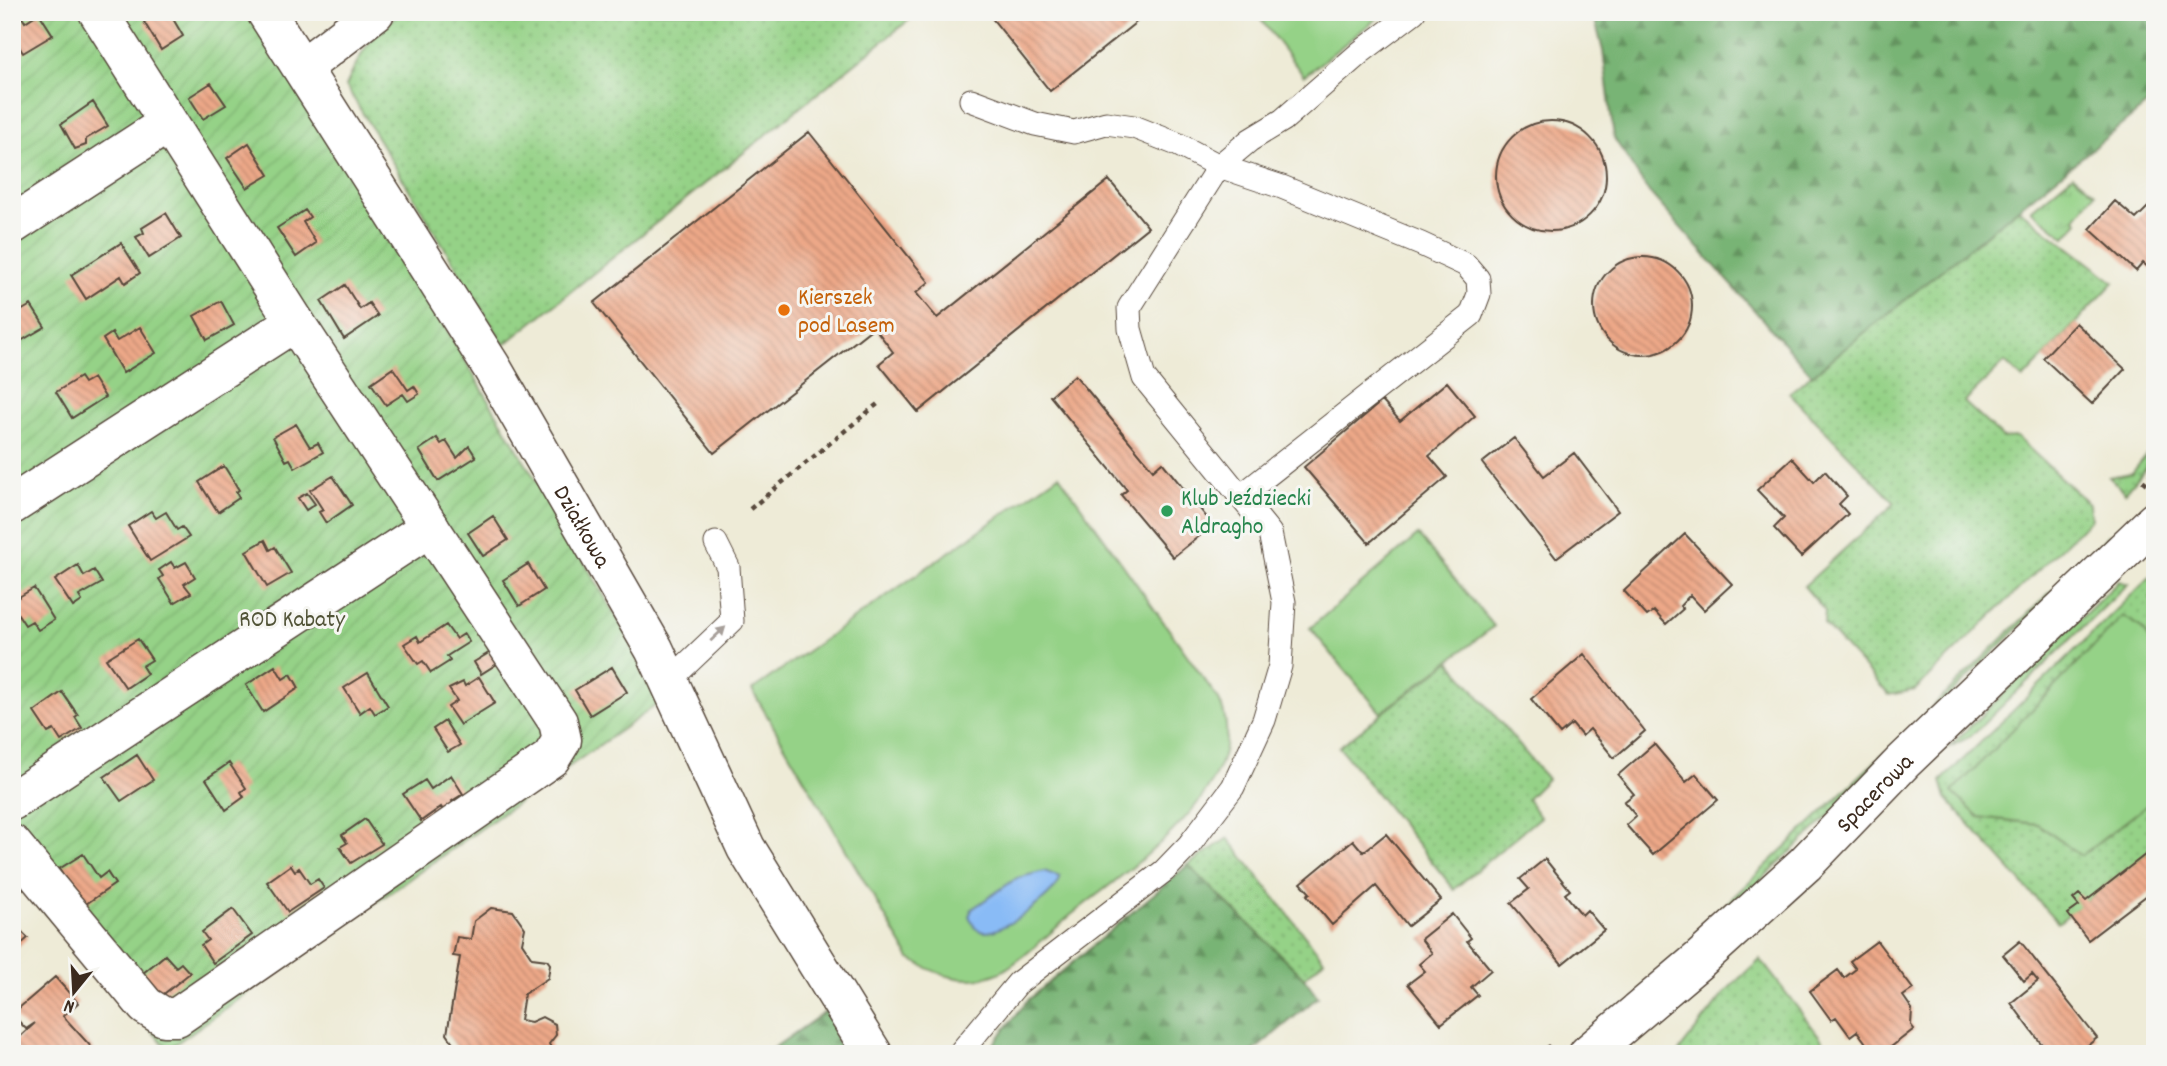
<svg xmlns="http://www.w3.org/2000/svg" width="2167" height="1066" viewBox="0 0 2167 1066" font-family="Dekko,sans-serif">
  <defs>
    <pattern id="grass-dots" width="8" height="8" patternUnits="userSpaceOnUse" patternTransform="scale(1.75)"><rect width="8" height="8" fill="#95d287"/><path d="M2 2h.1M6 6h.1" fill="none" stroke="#81b474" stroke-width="1.8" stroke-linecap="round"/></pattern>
    <pattern id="forest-firs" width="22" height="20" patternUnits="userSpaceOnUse" patternTransform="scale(1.75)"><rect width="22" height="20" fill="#78b474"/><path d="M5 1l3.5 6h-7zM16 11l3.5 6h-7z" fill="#64935f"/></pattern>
    <pattern id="park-tufts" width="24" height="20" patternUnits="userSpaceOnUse" patternTransform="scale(1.75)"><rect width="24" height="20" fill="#95d287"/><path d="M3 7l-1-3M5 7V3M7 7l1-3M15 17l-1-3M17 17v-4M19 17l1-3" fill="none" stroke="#81b474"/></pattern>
    <pattern id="garden-furrows" width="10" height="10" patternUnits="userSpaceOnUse" patternTransform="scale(1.75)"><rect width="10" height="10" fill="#95d287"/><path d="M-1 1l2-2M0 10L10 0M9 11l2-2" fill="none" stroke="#81b474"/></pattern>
    <pattern id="building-back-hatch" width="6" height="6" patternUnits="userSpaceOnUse" patternTransform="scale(1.75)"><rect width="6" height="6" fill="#eda888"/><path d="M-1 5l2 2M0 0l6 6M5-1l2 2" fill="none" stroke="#c1896f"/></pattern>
  </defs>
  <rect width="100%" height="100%" fill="#f6f6f2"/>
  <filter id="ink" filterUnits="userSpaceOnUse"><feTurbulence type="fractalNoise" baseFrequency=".0143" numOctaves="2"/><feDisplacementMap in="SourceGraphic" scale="14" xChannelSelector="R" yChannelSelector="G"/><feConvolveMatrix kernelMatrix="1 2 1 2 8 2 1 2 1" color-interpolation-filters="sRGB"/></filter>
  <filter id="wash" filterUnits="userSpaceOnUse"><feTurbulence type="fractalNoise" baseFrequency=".00686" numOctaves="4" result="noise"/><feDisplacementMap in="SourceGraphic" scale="28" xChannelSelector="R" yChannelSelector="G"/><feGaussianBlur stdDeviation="1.57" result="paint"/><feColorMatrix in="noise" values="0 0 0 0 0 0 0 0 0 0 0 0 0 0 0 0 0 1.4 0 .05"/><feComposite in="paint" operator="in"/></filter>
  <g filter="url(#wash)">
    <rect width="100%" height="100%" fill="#eeebd7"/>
    <path fill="url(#grass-dots)" stroke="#687e52" stroke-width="2" d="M401,12H919L504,345L346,86C361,51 371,35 401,12Z
      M2017,208L2114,282L2023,379L2005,362L1964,402L2003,438L2017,437L2089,504L2091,519L1915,690L1889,695L1824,624L1825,611L1804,586L1895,503L1789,393Z
      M2155,444V457L2125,493L2109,477L2132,473Z
      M2109,535L2107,542L1927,717L1921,718Z
      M2155,572V591L2150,598L2155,604V648L2140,627L1979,817L2038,824L2081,856L2155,799V847L2058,923L1946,798L1941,781Z
      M2119,581L2128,584L1971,736L1948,748Z
      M1450,661L1547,779L1527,799L1540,817L1454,889L1339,747Z
      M1885,752L1878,770L1710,928L1702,927Z
      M1228,838L1324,960L1304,978L1188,865Z
      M1760,959L1833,1054H1677L1727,990Z"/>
    <path fill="url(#forest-firs)" stroke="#5a6f49" stroke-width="2" d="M1593,12H2155V98L1812,375L1648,191L1614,138L1603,51Z
      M1188,865L1304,978L1318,997L1250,1054H986L1027,1001Z
      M828,1010L856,1054H765Z"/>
    <path fill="url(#park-tufts)" stroke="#687e52" stroke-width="2" d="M2073,175L2095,193L2075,218L2078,222L2065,237L2031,210Z"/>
    <path fill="url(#garden-furrows)" stroke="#687e52" stroke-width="2" d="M12,12H248L409,265L665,699L168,1049L12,875Z"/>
    <path fill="#95d287" stroke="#687e52" stroke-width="2" d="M1255,12H1385L1304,76Z
      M1059,475L1219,700C1259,785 1127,870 1071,915C1053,930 1015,967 996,974C964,986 938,975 910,959L752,690Z
      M1418,535L1494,626L1381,713L1310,628Z
      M2123,616L2140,627L2155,648V799L2081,856L2038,824L1979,817L1952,792Z"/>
    <path fill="#89bbf6" stroke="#62728a" stroke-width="2" d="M1044,871L1060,877C1061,892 1002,933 986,932C982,932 978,930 975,928L969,916L972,909L1017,878Z"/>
    <g id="blocks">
      <path fill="url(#building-back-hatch)" d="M158,12H169L183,36L161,50L144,22Z
        M987,12H1149L1050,91Z
        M39,13L53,35L23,53L12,35V23L22,17L25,22Z
        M211,83L226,105L203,119L189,97Z
        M93,102L108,126L86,139V145L75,149L61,124Z
        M1496 176a55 55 0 1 1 110 0a55 55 0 1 1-110 0Z
        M809,132L929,282L916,293L937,318L1109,180L1148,227L918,412L879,364L893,352L874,327L714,453L594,303Z
        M249,143L269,175L247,188L227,158Z
        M2115,201L2136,219L2148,207L2155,212V273L2143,263L2136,271L2090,229Z
        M305,210L310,217L303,222L316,243L296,257L277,228Z
        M166,213L181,238L149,258L136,237L144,233L142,228Z
        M121,243L140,273L125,283L121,276L86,299L71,275Z
        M1594 306a49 49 0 1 1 98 0a49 49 0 1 1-98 0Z
        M345,285L360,309L369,303L378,316L344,339L321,301Z
        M221,301L234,325L207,340L194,316Z
        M31,305L45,327L12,346V316Z
        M2076,323L2125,369L2092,404L2043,358Z
        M140,327L156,353L123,373L103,339L112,333L117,341Z
        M393,368L408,390L414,386L419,394L408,401L403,394L386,405L371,383Z
        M1075,375L1153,470L1162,462L1213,525L1173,557L1121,495L1127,490L1050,396Z
        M80,377L84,383L93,378L105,397L72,418L56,392Z
        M1447,382L1475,416L1429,456L1447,477L1369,543L1304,467L1382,401L1400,421Z
        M296,424L310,447L318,443L323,452L295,468L290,459L286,461L273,437Z
        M437,438L441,444L446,441L457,458L469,446L476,457L438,481L419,450Z
        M1514,438L1544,476L1574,453L1618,511L1556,558L1482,463Z
        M1792,458L1814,482L1825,471L1847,496L1839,504L1848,514L1801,557L1774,528L1784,518L1757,490Z
        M224,466L239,490L236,492L239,498L218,512L199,482Z
        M333,476L352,505L326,523L319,512L323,510L310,490Z
        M307,493L315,504L306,510L298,498Z
        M151,511L156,518L166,512L177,530L182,527L189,537L150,561L128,526Z
        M493,516L508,540L483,556L468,533Z
        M1685,534L1732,584L1704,610L1690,595L1680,606L1683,609L1666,624L1654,611L1647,616L1624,591Z
        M265,540L270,550L275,547L291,573L267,587L246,551Z
        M171,562L175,568L186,562L195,577L184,584L191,593L174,603L159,579L163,576L159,570Z
        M528,564L544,590L519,606L503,580Z
        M78,565L84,576L94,570L102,583L79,596L82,601L73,607L55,580Z
        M34,588L54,620L38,630L32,621L25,625L12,605V601Z
        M446,625L456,639L464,634L469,642L447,656L450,661L431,673L423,661L418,664L404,644L417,636L420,642Z
        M138,639L152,660L142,666L147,674L126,688L106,659Z
        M492,651L500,662L481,674L474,662Z
        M1584,654L1645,731L1614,758L1590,729L1582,736L1572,724L1560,734L1531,699Z
        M275,666L283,679L291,674L299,688L263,712L246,685Z
        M612,667L627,692L590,715L575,690Z
        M368,673L388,706L375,714L370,706L360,713L344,688Z
        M479,677L495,703L460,725L448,707L457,701L449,689L463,682L465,686Z
        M62,692L78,715L75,717L82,728L61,741L54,730L48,733L34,712Z
        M445,721L460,745L448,752L433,729Z
        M1654,744L1686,782L1696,774L1718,800L1653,855L1626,825L1636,816L1624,802L1634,794L1618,775Z
        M137,755L153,780L121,801L104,777Z
        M229,763L246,788L241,792L244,797L226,810L206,779Z
        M451,775L463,794L452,801L456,807L445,813L441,807L421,821L403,794L425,780L431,789Z
        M365,819L382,844L351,863L340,847L347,843L342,835Z
        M1386,834L1441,900L1408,926L1376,886L1332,925L1307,895L1310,893L1301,883L1353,840L1363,852Z
        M2155,847V889L2088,940L2068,914L2079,906L2073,899L2079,894L2086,901Z
        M83,854L99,878L107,872L115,884L83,906L59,869Z
        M1545,859L1570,890L1565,894L1582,915L1587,910L1604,930L1562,964L1511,903L1529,889L1520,879Z
        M291,865L295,871L299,868L310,884L318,879L324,888L288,912L267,882Z
        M491,908L513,911L525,928L522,943L532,958L547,960L550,964L548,978L524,994L520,1020L531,1022L542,1017L555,1024L556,1035L549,1044L555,1054H461L447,1034L460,957L453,956L457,937L471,939L474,921Z
        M233,909L252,935L213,963L201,945L208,940L202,932Z
        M1452,914L1471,938L1467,941L1491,970L1471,987L1478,995L1441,1024L1408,984L1425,971L1419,964L1432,953L1421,939Z
        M12,922L28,938L12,952Z
        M1877,941L1913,989L1903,996L1912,1009L1911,1025L1914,1029L1882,1054H1874L1857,1031L1850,1036L1836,1017L1831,1020L1810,991L1838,970L1844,978L1856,969L1850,961Z
        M2020,941L2097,1038L2087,1046L2093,1054H2049L2011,1003L2038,981L2032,974L2024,981L2003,955Z
        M165,955L176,967L181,963L190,973L160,997L142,974Z
        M55,977L78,1003L63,1016L94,1050L90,1054H21L12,1044L35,1023L26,1029L12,1014Z"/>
    </g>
  </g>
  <g filter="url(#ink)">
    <use href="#blocks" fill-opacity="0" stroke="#56473a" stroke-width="2"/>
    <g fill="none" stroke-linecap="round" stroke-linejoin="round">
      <defs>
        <path id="lane" d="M971,100L1035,124L1074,132L1106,123L1134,127L1177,144L1219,166L1282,187L1421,244L1466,265L1478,279L1479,294L1471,315L1241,496
          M669,681L732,621L728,567L716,543
          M959,1054L1018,983L1164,871L1189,845L1233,787L1264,720L1280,666L1284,602L1270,533L1144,378L1130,329L1129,308L1219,166L1250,140L1283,120L1361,52L1414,12"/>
        <g id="street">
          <path id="s1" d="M266,12L491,366L654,649L746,848L873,1054"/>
          <path d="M302,68L375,12"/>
          <path d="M12,225L167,124"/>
          <path d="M12,505L295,322"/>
          <path d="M12,801L430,527"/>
          <path d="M12,844L146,1006L164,1017H177L551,758L562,740L558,722L295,322L98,12"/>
          <path id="s2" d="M1588,1054L1698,961L1805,864L1903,762L2155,521"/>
        </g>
      </defs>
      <use href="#lane" stroke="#56473a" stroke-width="25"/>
      <use href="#street" stroke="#56473a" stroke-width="41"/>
      <path stroke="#56473a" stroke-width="4.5" stroke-dasharray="5 5" stroke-linecap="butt" d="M2143,484L2155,469
        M750,509L880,402
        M1540,1054L1550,1046"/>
      <use href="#lane" stroke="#fff" stroke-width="23"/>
      <use href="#street" stroke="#fff" stroke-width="38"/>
    </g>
    <defs><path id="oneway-solid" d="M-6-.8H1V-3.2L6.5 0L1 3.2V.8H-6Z" transform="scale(1.75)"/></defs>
    <use fill="#a79f9a" href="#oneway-solid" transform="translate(718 634) rotate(-43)"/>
  </g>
  <circle fill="#e8710a" stroke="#f6f6f2" stroke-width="2.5" cx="784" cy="310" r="7"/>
  <circle fill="#2e9e5b" stroke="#f6f6f2" stroke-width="2.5" cx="1167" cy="511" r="7"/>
  <g text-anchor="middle" stroke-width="6" stroke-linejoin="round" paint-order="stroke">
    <g font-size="24" fill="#c56008" stroke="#f6f6f2" text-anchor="start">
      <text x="798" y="304">Kierszek<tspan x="798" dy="28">pod Lasem</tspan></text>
    </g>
    <g font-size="24" fill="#27864d" stroke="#f6f6f2" text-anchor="start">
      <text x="1181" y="505">Klub Jeździecki<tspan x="1181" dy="28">Aldragho</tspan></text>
    </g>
    <g font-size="24" fill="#3b2a1e" stroke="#f6f6f2">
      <text dy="8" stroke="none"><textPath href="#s1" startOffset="604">Działkowa</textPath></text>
      <text dy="8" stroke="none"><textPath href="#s2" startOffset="388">Spacerowa</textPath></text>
    </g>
    <g font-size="24" fill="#525438" stroke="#f6f6f2">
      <text x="292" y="626">ROD Kabaty</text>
    </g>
  </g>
  <rect width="2167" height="1066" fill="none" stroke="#f6f6f2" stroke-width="42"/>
  <g transform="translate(74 992) rotate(198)" stroke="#f6f6f2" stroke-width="5" paint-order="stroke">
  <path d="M0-5L12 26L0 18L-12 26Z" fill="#3b2a1e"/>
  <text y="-10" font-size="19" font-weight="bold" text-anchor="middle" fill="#3b2a1e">N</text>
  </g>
</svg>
